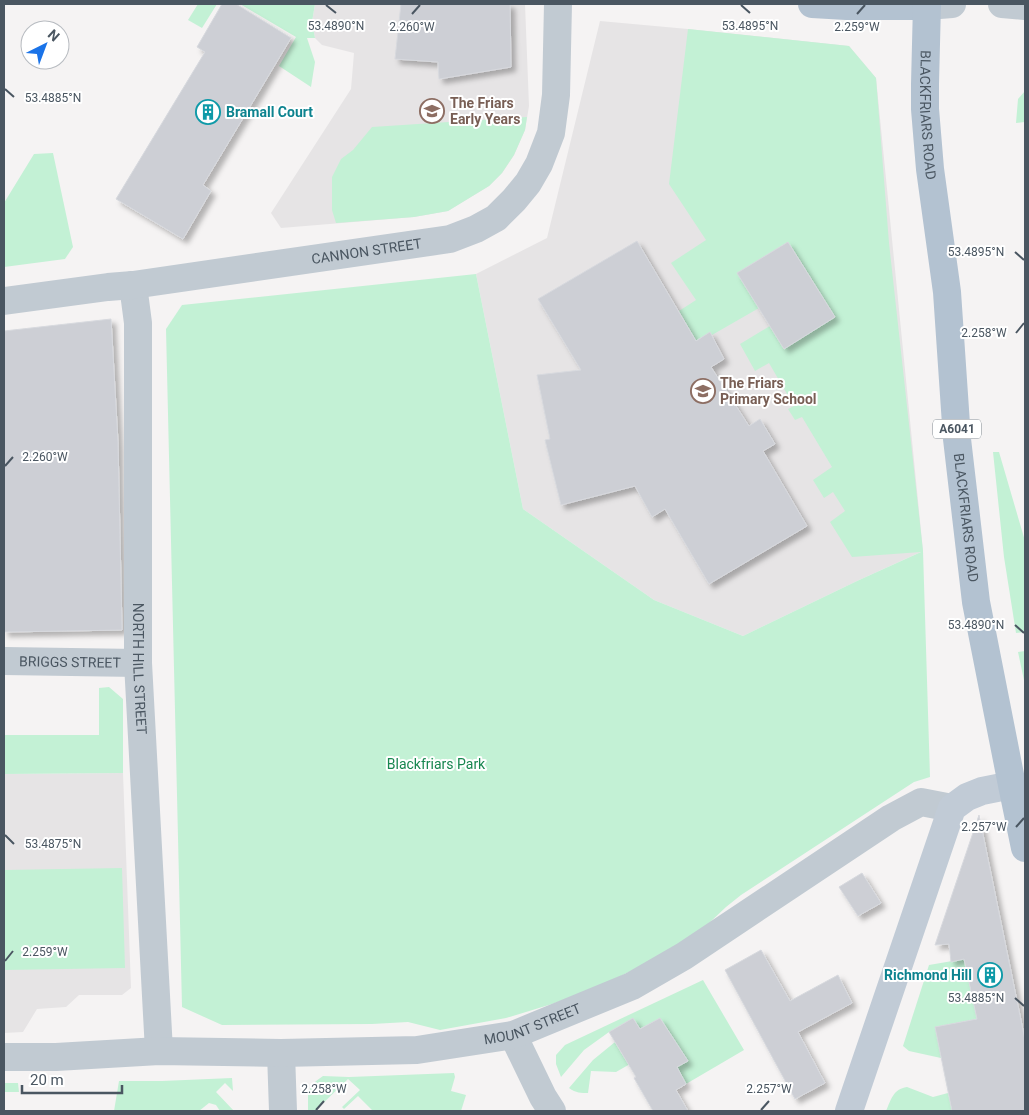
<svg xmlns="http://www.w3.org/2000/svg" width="1029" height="1115" viewBox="0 0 1029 1115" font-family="Roboto,sans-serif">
  <defs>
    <filter id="shadow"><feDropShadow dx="4.5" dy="4.5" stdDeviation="2.5" flood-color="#0004"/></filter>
  </defs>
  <rect width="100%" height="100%" fill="#f5f3f3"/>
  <path fill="#e6e4e5" d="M315,4H525L529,106L525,130L514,155L502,173L489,186L448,211L414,217L281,228L271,213L351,89L354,53L322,45L315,38L312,22Z
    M600,21L688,29L849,46L876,78L923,551L857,581L743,636L654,600L523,509L476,274L547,238Z
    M123,773L131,988L122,995H79L66,1007L37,1009L23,1032L4,1033V774Z"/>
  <path fill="#c3f1d5" d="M198,4H217L202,28L188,20Z
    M240,4H315L312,22L315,38H307L315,62L311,87L279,66L296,37Z
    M688,29L849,46L876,78L889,243L923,551L930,777L914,782L741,895L726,907L707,925L666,953L609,982L582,993L552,1004L506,1018L440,1030L408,1022L372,1024L222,1025L182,1007L166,329L182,305L476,274L523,509L654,600L743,636L857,581L921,552L852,557L830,522L845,511L833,492L824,498L813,480L832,467L802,417L795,420L788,409L794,406L769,363L755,371L740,344L770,326L784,349L835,317L788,242L737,273L759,308L712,335L710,333L696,341L679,311L696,300L671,263L706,240L669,184Z
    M1025,91V122L1016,123L1018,99Z
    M527,117L525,130L514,155L502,173L489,186L448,211L414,217L336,223L332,210V177L341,159L353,150L372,127Z
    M53,153L73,247L65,259L4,267V203L34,154Z
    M993,452H999L1025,541V632L1016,633L1004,557Z
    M1025,651V685L1018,652Z
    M109,687L123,699V773L4,774V735H99V688Z
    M122,868L125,968L4,970V870Z
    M964,959L977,1019L936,1027L941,1058L909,1051L903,1046L929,965Z
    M703,980L744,1050L686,1084L677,1067L687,1061L660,1018L640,1029L633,1018L609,1032L584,1050L561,1077L556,1064V1055L565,1045Z
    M615,1042L622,1054L630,1050L637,1060L616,1072L591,1071L588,1093C581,1093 576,1093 569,1088L593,1060Z
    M454,1073L455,1077L451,1091L466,1095L461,1111H373L358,1096L344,1109L342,1107L360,1090L348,1079L315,1111H308V1094L311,1086L316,1081L323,1076L349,1077Z
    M232,1078L233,1091L225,1083L216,1092L234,1111H220L216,1105L209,1103L199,1111H114L119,1081H162Z
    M4,1083H18L19,1092H4Z
    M907,1087L933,1097L948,1093L952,1111H886C891,1100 893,1089 907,1087Z"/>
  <path fill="#cdcfd5" stroke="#d7d9de" filter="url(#shadow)" d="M222,4H236L291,38L203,185L211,191L183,239L116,199L205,52L197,47Z
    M401,4H510L511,67L439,79L438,62L395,59Z
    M637,241L696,341L710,332L724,359L711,367L749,426L760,419L775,444L763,451L807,526L709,584L665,509L652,517L635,486L561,505L545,440L550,439L537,375L581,370L538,299Z
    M788,242L835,317L784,349L737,273Z
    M111,319L118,442L122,630L4,632V331Z
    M979,815L1025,1040V1111H952L935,1027L977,1019L964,959L951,962L949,944L935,945Z
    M862,873L881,903L858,916L839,887Z
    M761,950L790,1001L838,975L852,1003L798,1032L825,1083L795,1099L725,970Z
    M633,1018L640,1029L660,1018L688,1061L677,1067L686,1084L676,1090L688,1111H653L634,1078L636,1077L609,1032Z"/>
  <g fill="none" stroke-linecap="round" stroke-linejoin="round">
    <g stroke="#c1cad2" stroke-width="28">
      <path d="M1002,4L1025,6"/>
      <path d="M927,6L952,4"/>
      <path id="s1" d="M133,285L138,323V663L159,1051"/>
      <path id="s2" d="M4,301L108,287L133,285L450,239L476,229L496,218L514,200L528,183L539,164L551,133L556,95L558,4"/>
      <path id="s3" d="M4,661L138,663"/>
      <path d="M513,1035L543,1097L552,1111"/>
      <path d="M281,1053L283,1111"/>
      <path id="s4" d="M4,1057H56L159,1051L281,1053L417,1050L513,1035L632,986L684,956L891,818L921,802L952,808"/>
    </g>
    <path stroke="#c1cbd6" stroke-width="28" d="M849,1111L952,808L967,797L982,791L1012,785"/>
    <g stroke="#b3c2d1" stroke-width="28">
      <path d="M812,4L847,6H927"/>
      <path id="s5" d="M927,4L925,84V109L930,169L947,292L957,439L976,602L1012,785L1025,848"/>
    </g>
  </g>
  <path fill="none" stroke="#4a5661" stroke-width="2" d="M326,5L336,13M741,5L750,13M412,14L420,5M857,14L865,5M5,89L14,97M1015,252L1024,260M1016,333L1024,323M5,466L13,457M1015,625L1024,633M1016,827L1024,818M5,835L14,844M5,961L13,951M1015,998L1024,1006M316,1110L324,1101M761,1110L769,1101"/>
  <defs>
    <symbol id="school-ring" viewBox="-11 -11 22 22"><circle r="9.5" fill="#fff" stroke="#8d6e63" stroke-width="1.5"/><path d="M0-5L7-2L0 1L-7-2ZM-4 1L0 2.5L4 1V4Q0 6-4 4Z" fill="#8d6e63"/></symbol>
    <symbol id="building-ring" viewBox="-11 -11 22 22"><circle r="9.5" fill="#fff" stroke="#0f9aa8" stroke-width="1.5"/><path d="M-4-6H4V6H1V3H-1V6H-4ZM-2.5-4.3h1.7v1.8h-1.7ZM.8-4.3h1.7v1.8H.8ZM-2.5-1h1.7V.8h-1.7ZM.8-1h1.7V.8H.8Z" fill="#0f9aa8"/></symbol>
  </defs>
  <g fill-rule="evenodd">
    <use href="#school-ring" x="418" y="97" width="28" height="28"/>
    <use href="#building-ring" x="194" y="98" width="28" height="28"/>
    <use href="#school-ring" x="689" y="377" width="28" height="28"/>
    <use href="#building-ring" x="976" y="961" width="28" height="28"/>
  </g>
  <g text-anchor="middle" stroke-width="4" stroke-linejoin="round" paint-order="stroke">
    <rect fill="#fff" stroke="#808990" stroke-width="1" x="933" y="419.5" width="48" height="19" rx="4"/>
    <g font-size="12" font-weight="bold" fill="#4a5661">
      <text x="957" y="433">A6041</text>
    </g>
    <g font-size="14" font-weight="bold" fill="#785e54" stroke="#fff" text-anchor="start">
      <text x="450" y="108">The Friars<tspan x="450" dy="16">Early Years</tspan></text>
      <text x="720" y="388">The Friars<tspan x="720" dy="16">Primary School</tspan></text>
    </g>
    <g font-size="14" font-weight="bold" fill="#0d838f" stroke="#fff" text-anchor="start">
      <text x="226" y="117">Bramall Court</text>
      <text x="972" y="980" text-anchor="end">Richmond Hill</text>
    </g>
    <g font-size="14" fill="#4a5661" stroke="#fff">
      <text dy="5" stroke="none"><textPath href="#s5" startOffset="111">BLACKFRIARS ROAD</textPath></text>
      <text dy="5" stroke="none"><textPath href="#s2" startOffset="366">CANNON STREET</textPath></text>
      <text dy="5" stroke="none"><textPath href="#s5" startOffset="516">BLACKFRIARS ROAD</textPath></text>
      <text dy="5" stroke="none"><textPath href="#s3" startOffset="66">BRIGGS STREET</textPath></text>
      <text dy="5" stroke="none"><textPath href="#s1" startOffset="384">NORTH HILL STREET</textPath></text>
      <text dy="5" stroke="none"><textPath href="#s4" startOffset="532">MOUNT STREET</textPath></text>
    </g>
    <g font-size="14" fill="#17864f" stroke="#fff">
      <text x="436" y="769">Blackfriars Park</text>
    </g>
  </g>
  <g font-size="12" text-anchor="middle" fill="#4a5661" stroke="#fff" stroke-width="4" stroke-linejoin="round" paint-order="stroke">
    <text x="336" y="30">53.4890°N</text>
    <text x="750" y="30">53.4895°N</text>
    <text x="412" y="31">2.260°W</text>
    <text x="857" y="31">2.259°W</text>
    <text x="53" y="102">53.4885°N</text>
    <text x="976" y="256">53.4895°N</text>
    <text x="984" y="337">2.258°W</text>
    <text x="45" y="461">2.260°W</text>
    <text x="976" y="629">53.4890°N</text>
    <text x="984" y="831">2.257°W</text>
    <text x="53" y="848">53.4875°N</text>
    <text x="45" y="956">2.259°W</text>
    <text x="976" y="1002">53.4885°N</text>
    <text x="324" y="1093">2.258°W</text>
    <text x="769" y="1093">2.257°W</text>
  </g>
  <rect width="1029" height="1115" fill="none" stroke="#4a5661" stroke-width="10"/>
  <g transform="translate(45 45) rotate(42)"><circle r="24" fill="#ffffff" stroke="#b7bbc0"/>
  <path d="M0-4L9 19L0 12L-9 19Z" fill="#1a73e8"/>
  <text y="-8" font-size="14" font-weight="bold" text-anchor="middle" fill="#4a5661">N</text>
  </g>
  <path d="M22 1085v8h100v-8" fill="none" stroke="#4a5661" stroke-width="2.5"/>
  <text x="30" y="1085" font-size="15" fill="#4a5661" stroke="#ffffff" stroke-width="4" paint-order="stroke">20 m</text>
</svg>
